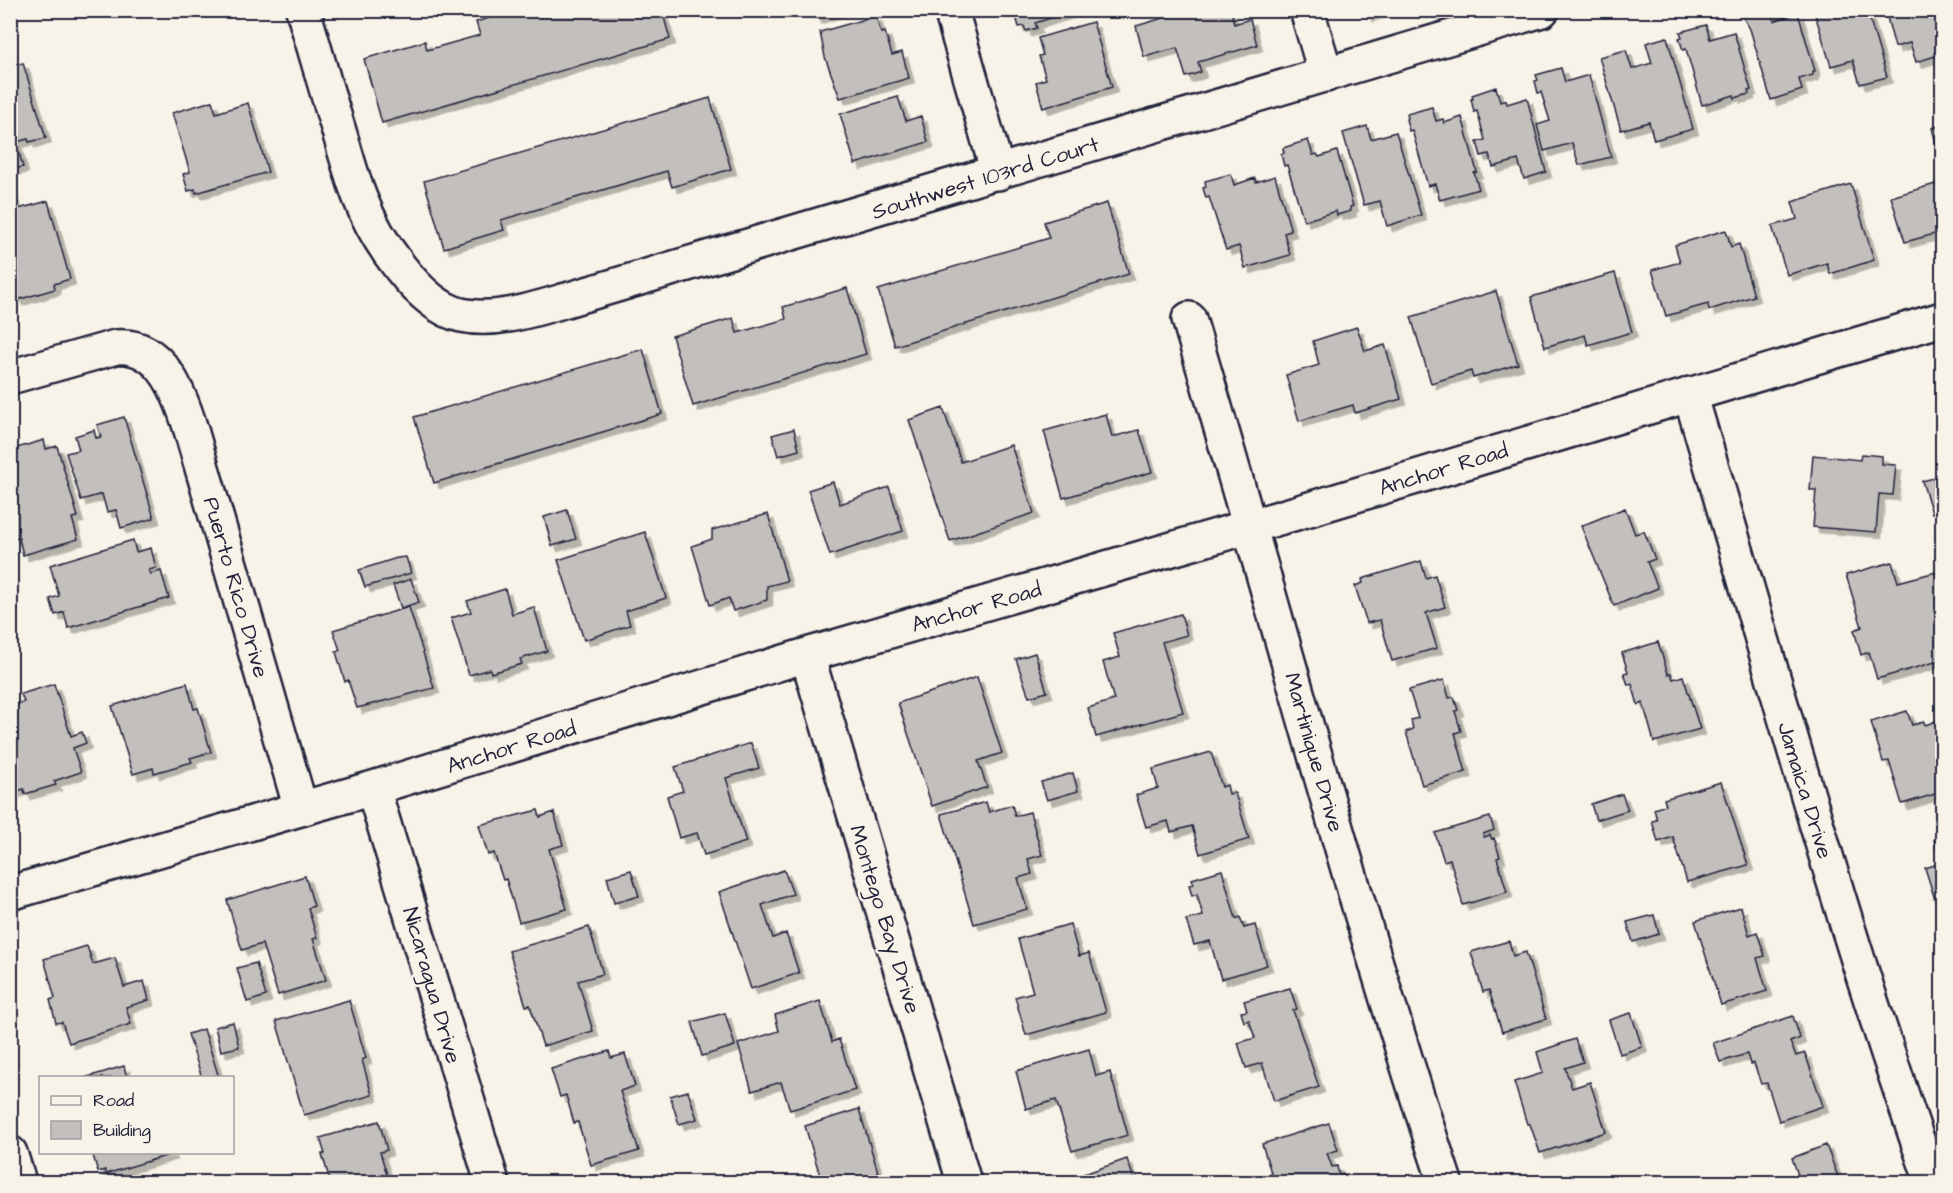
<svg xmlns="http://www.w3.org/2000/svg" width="1953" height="1193" viewBox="0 0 1953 1193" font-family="'Architects Daughter',sans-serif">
  <defs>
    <filter id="shadow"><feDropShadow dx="5.5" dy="5.5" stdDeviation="0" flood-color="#0004"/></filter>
  </defs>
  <rect width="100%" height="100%" fill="#f7f3e8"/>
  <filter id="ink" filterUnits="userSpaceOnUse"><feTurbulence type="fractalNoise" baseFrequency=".0167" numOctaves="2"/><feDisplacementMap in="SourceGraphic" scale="12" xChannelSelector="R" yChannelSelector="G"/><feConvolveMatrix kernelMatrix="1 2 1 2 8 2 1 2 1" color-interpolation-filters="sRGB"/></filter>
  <g filter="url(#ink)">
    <path fill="#c2bfbd" stroke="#22223b" stroke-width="1.5" filter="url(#shadow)" d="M514,10H539L541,17L561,10H662L670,39L382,123L364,59L425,41L427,50L480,35L476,22Z
      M814,10H842L816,18Z
      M1014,10H1076L1035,23L1037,28L1026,31L1024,26L1019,27Z
      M1190,10H1231L1234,24L1250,19L1257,45L1198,62L1201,72L1186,77L1177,48L1144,57L1136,26Z
      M1365,10H1384L1367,16Z
      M1757,10H1771L1774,21L1798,13L1815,71H1813V75L1799,79L1802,90L1771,100L1750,29L1744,19L1745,14Z
      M1811,10H1867L1887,77L1860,84L1853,60L1831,66L1814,11Z
      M1885,10H1937L1942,31V54L1916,62L1910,43L1895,47Z
      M876,16L881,33L885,32L892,55L902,52L909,78L840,98L825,57L820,32Z
      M1093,22L1112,87L1043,108L1036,82L1046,79L1039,56L1043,55L1038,38Z
      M1706,25L1710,39L1734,32L1751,90L1748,91L1749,94L1735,98L1734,95L1702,105L1686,49L1683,50L1679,38L1682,37L1680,32Z
      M1667,37L1693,129L1654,140L1649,122L1621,130L1599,57L1626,50L1632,69L1652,63L1646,43Z
      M23,63L46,138L29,142L28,139L16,142L23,167L10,170V67Z
      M1561,68L1565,82L1589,75L1611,157L1579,165L1572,143L1544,151L1537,125L1550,121L1541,92L1538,93L1535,81L1538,80L1536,75Z
      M1496,87L1500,102L1506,100L1507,104L1527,98L1546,172L1524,179L1518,160L1493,167L1489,154L1481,156L1477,142L1485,140L1477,111L1474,112L1471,99H1473L1472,95Z
      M898,97L906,121L921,116L928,142L855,164L840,114Z
      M710,98L731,169L672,187L667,171L501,220L504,230L444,248L424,181Z
      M212,101L216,113L248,103L268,172L196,193L195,189L188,191L183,174L190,172L172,113Z
      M1432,107L1436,121L1443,119L1444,123L1462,117L1477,172L1474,173L1479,189L1440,200L1435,184L1428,186L1412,130L1409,131L1406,119L1408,118L1407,114Z
      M1942,125V165L1932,128Z
      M1367,126L1371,139L1396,132L1421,215L1387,226L1380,201L1364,205L1343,133Z
      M1308,140L1313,155L1317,154L1319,157L1337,151L1353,206L1350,207L1351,211L1337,215L1336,211L1304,221L1287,165L1284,166L1281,154L1284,153L1283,148Z
      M1231,174L1234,185L1255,178L1256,182L1275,176L1291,231L1284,233L1290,255L1245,268L1239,246L1226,250L1209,197L1206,198L1203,188L1206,187L1205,181Z
      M1942,182V232L1905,242L1891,197Z
      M1851,184L1874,260L1830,274L1827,263L1787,275L1772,226L1797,219L1792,202Z
      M10,188L18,209L48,201L70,279L54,284L55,289L17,300L15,295L10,296Z
      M1107,203L1129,274L895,346L878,290L1049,238L1044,222Z
      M1726,230L1731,247L1739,244L1754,296L1709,310L1708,304L1666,316L1652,270L1680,262L1675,245Z
      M1615,273L1632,332L1588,345L1585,335L1545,347L1531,297Z
      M847,288L866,354L693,406L672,336L733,318L737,333L786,319L783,307Z
      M1496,291L1518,364L1473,378L1471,371L1431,383L1411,317Z
      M1357,327L1365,351L1385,345L1401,399L1355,413L1353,405L1299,421L1286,375L1319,365L1313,341Z
      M643,349L662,414L434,483L414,417Z
      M943,408L961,462L1011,445L1034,513L950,541L909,420Z
      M1942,412V436L1937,414Z
      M1106,414L1112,437L1139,430L1152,472L1063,498L1044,431Z
      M124,417L154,518L121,528L116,510L107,512L102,494L81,500L66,453L79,450L75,436L94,430L96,438L101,437L97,425Z
      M794,429L799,450L778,456L772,435Z
      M44,440L46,449L57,446L78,517L72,518L78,539L23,555L19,538L14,539L10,526V450Z
      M1861,454L1882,456V464L1896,465L1893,495L1879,494L1876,532L1813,527L1816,490H1810L1813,455L1860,460Z
      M1938,477L1942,490V510L1932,513L1922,481Z
      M833,482L840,504L889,487L903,531L830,555L808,490Z
      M1625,508L1635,534L1644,531L1655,559L1647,562L1658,588L1614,606L1581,526Z
      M567,510L576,539L552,546L544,517Z
      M768,514L787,581L767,586V600L733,611L729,598L710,605L692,546L712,539V530Z
      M645,532L666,598L626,611L630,625L584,640L558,560Z
      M133,540L136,552L151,548L156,568L149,570L150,574L161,571L169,598L68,628L64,612L55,615L50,599L59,596L50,565Z
      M406,557L411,573L365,587L359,570L397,558Z
      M1421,561L1426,578L1435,575L1445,607L1426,613L1437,648L1392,661L1380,620L1367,623L1355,586L1363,583L1362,579Z
      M1892,562L1898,582L1936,572L1942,595V632L1938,633L1942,647V660L1877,679L1869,652L1861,655L1854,630L1862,627L1846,575Z
      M411,579L419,602L401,608L393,585Z
      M505,589L512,614L534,607L547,651L520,659L522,664L491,673L490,669L469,675L451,618L471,612L467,601Z
      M409,607L434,688L357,708L348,680L345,682L336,652L340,650L333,630Z
      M1181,614L1187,635L1162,642L1183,712L1096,737L1088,708L1114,700L1103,662L1120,657L1113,633Z
      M1658,642L1668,674L1671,673L1673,679L1683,676L1700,729L1654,742L1643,703L1638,705L1632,684L1628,685L1624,673L1628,672L1622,653Z
      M1035,653L1047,692L1029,697L1016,659Z
      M977,677L1002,753L978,761L987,787L932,806L898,703Z
      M1444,680L1449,698L1454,697L1458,710L1455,711L1461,731L1455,733L1466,772L1422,785L1406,732L1413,729L1411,720L1418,718L1409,690Z
      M187,683L194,709L198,708L211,752L190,758L192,762L154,773L153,768L133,774L112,706Z
      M54,684L71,736L82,732L86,743L73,748L81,772L54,781L56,785L25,794L24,789L10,793V706L24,702L21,694Z
      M1907,711L1912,725L1924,722L1925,725L1942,719V749L1934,752L1942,778V792L1902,804L1889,761L1883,762L1871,722Z
      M751,743L759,768L726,778L746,842L704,855L697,833L679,838L667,796L683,791L675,767Z
      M1211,752L1222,787L1227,785L1229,794L1235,793L1249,839L1200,854L1192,826L1171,832L1168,821L1146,827L1136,795L1158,788L1153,769Z
      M1073,773L1078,791L1047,800L1041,782Z
      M1721,782L1748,865L1687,882L1673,837L1658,842L1652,821L1657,820L1654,809L1666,805L1664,799Z
      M1622,794L1628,810L1596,820L1591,804Z
      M986,802L989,812L1012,805L1015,816L1030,812L1042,855L1028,859L1032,874L1018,878L1027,909L974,924L941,814Z
      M538,810L540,817L554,812L563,845L549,849L567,909L519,922L506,879L503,880L494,853L488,855L479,825Z
      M1490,817L1494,830L1483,834L1484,837L1490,835L1492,839L1494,838L1500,857L1497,858L1507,892L1463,905L1450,859L1444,861L1435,833Z
      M1942,837V904L1937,906L1925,868L1941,863L1934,840Z
      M631,870L639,896L614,903L607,877Z
      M784,870L793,894L762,905L773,938L786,933L799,973L751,989L719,892Z
      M1222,870L1236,919L1240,917L1244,928L1255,925L1267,965L1221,979L1210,941L1194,945L1186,920L1203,916L1197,894L1192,896L1189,885L1194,884L1192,879Z
      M305,876L314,906L308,908L317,938L313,939L326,980L278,995L262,944L242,950L227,900Z
      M1741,907L1749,935L1757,932L1765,956L1757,958L1767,991L1721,1005L1695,921Z
      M1654,915L1659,934L1633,942L1627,922Z
      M1070,924L1079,956L1089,953L1106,1012L1026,1035L1015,997L1033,992L1018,939Z
      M589,927L603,974L578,981L593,1031L543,1046L530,1005L526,1006L509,951Z
      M1509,941L1513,956L1526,952L1546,1019L1502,1032L1489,990L1483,992L1471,952Z
      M87,946L93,964L115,958L124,987L144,981L149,1000L126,1007L131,1024L69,1043L62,1022L56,1023L50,1000L55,998L44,959Z
      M256,963L266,996L247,1002L237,968Z
      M1290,988L1297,1009L1293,1010L1319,1087L1274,1101L1262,1063L1246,1068L1238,1043L1255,1038L1249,1020L1244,1022L1241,1012L1247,1011L1244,1001Z
      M349,1000L366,1058L362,1060L372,1095L304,1115L276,1021Z
      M820,1001L832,1042L839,1039L855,1090L790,1110L781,1082L752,1091L738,1044L779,1031L775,1015Z
      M725,1013L735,1046L702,1056L692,1022Z
      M1631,1013L1642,1047L1620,1054L1609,1020Z
      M1793,1016L1800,1038L1790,1042L1796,1056L1805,1053L1823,1106L1779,1121L1767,1083L1761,1084L1754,1063L1750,1064L1747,1054L1720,1062L1713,1043Z
      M233,1022L239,1047L221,1051L215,1027Z
      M204,1029L219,1078H202L188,1034Z
      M1575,1039L1583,1062L1565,1068L1572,1088L1590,1082L1606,1132L1540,1153L1530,1124H1527L1514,1082L1543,1073L1537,1052Z
      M1089,1049L1096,1076L1110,1072L1128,1135L1072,1151L1056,1100L1026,1109L1016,1071Z
      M609,1051L611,1058L625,1054L635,1086L620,1091L639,1151L591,1165L578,1122L574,1123L566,1095L560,1097L551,1069Z
      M124,1066L127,1078H84L101,1073Z
      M688,1091L697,1119L679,1124L670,1096Z
      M859,1109L881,1182H822L805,1126Z
      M379,1121L387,1150L380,1152L388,1178L385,1179L386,1182L330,1181L322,1154H325L320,1138Z
      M1329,1123L1338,1150L1327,1153L1332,1167L1337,1166L1339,1175L1346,1174L1348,1182H1274L1262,1144Z
      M1826,1145L1840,1182H1777L1798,1175L1792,1158Z
      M92,1152H171L172,1154L106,1174L105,1170L98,1172Z
      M1127,1159L1135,1182H1061Z"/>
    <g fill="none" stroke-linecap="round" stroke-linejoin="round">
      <defs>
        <path id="minor" d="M303,10C315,50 326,89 338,128C345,151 351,175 360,198C375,237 418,305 461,315C497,323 538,308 573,298L1542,10
          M951,10L998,173
          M1307,10L1326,75
          M1189,319C1275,607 1351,898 1445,1182
          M10,377L116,347C162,343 180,394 191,430L301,809
          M1690,394C1769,657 1840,923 1932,1182
          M807,655L964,1182
          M373,788L492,1182
          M10,893L373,788L807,655L1296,513L1942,319
          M10,1153L19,1182"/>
      </defs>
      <use href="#minor" stroke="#22223b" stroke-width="38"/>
      <use href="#minor" stroke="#f7f3e8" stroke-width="33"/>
    </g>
  </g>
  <g text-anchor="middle" stroke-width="5" stroke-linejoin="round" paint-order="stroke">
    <g font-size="22" fill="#22223b" stroke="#f7f3e8">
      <text transform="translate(985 177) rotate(-17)" y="8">Southwest 103rd Court</text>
      <text transform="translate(1443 468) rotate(-17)" y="8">Anchor Road</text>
      <text transform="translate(237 587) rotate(74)" y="8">Puerto Rico Drive</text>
      <text transform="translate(976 606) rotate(-16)" y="8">Anchor Road</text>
      <text transform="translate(511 746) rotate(-17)" y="8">Anchor Road</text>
      <text transform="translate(1315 752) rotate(74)" y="8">Martinique Drive</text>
      <text transform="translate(1806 790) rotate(73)" y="8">Jamaica Drive</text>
      <text transform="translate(886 919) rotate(73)" y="8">Montego Bay Drive</text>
      <text transform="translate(433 985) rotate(74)" y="8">Nicaragua Drive</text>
    </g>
  </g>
  <rect width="1953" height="1193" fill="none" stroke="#f7f3e8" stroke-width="36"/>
  <rect x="18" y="18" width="1917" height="1157" fill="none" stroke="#22223b" stroke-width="2" filter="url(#ink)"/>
  <rect x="39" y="1076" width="195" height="78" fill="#f7f3e8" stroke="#a29fa3" stroke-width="1.5"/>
  <rect x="51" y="1096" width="30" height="9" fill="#f7f3e8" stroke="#a29fa3" stroke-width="1.5"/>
  <text x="93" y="1106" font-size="18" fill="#22223b">Road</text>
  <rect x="51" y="1121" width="30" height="18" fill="#c2bfbd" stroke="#a29fa3" stroke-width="1.5"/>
  <text x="93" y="1136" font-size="18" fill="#22223b">Building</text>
</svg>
